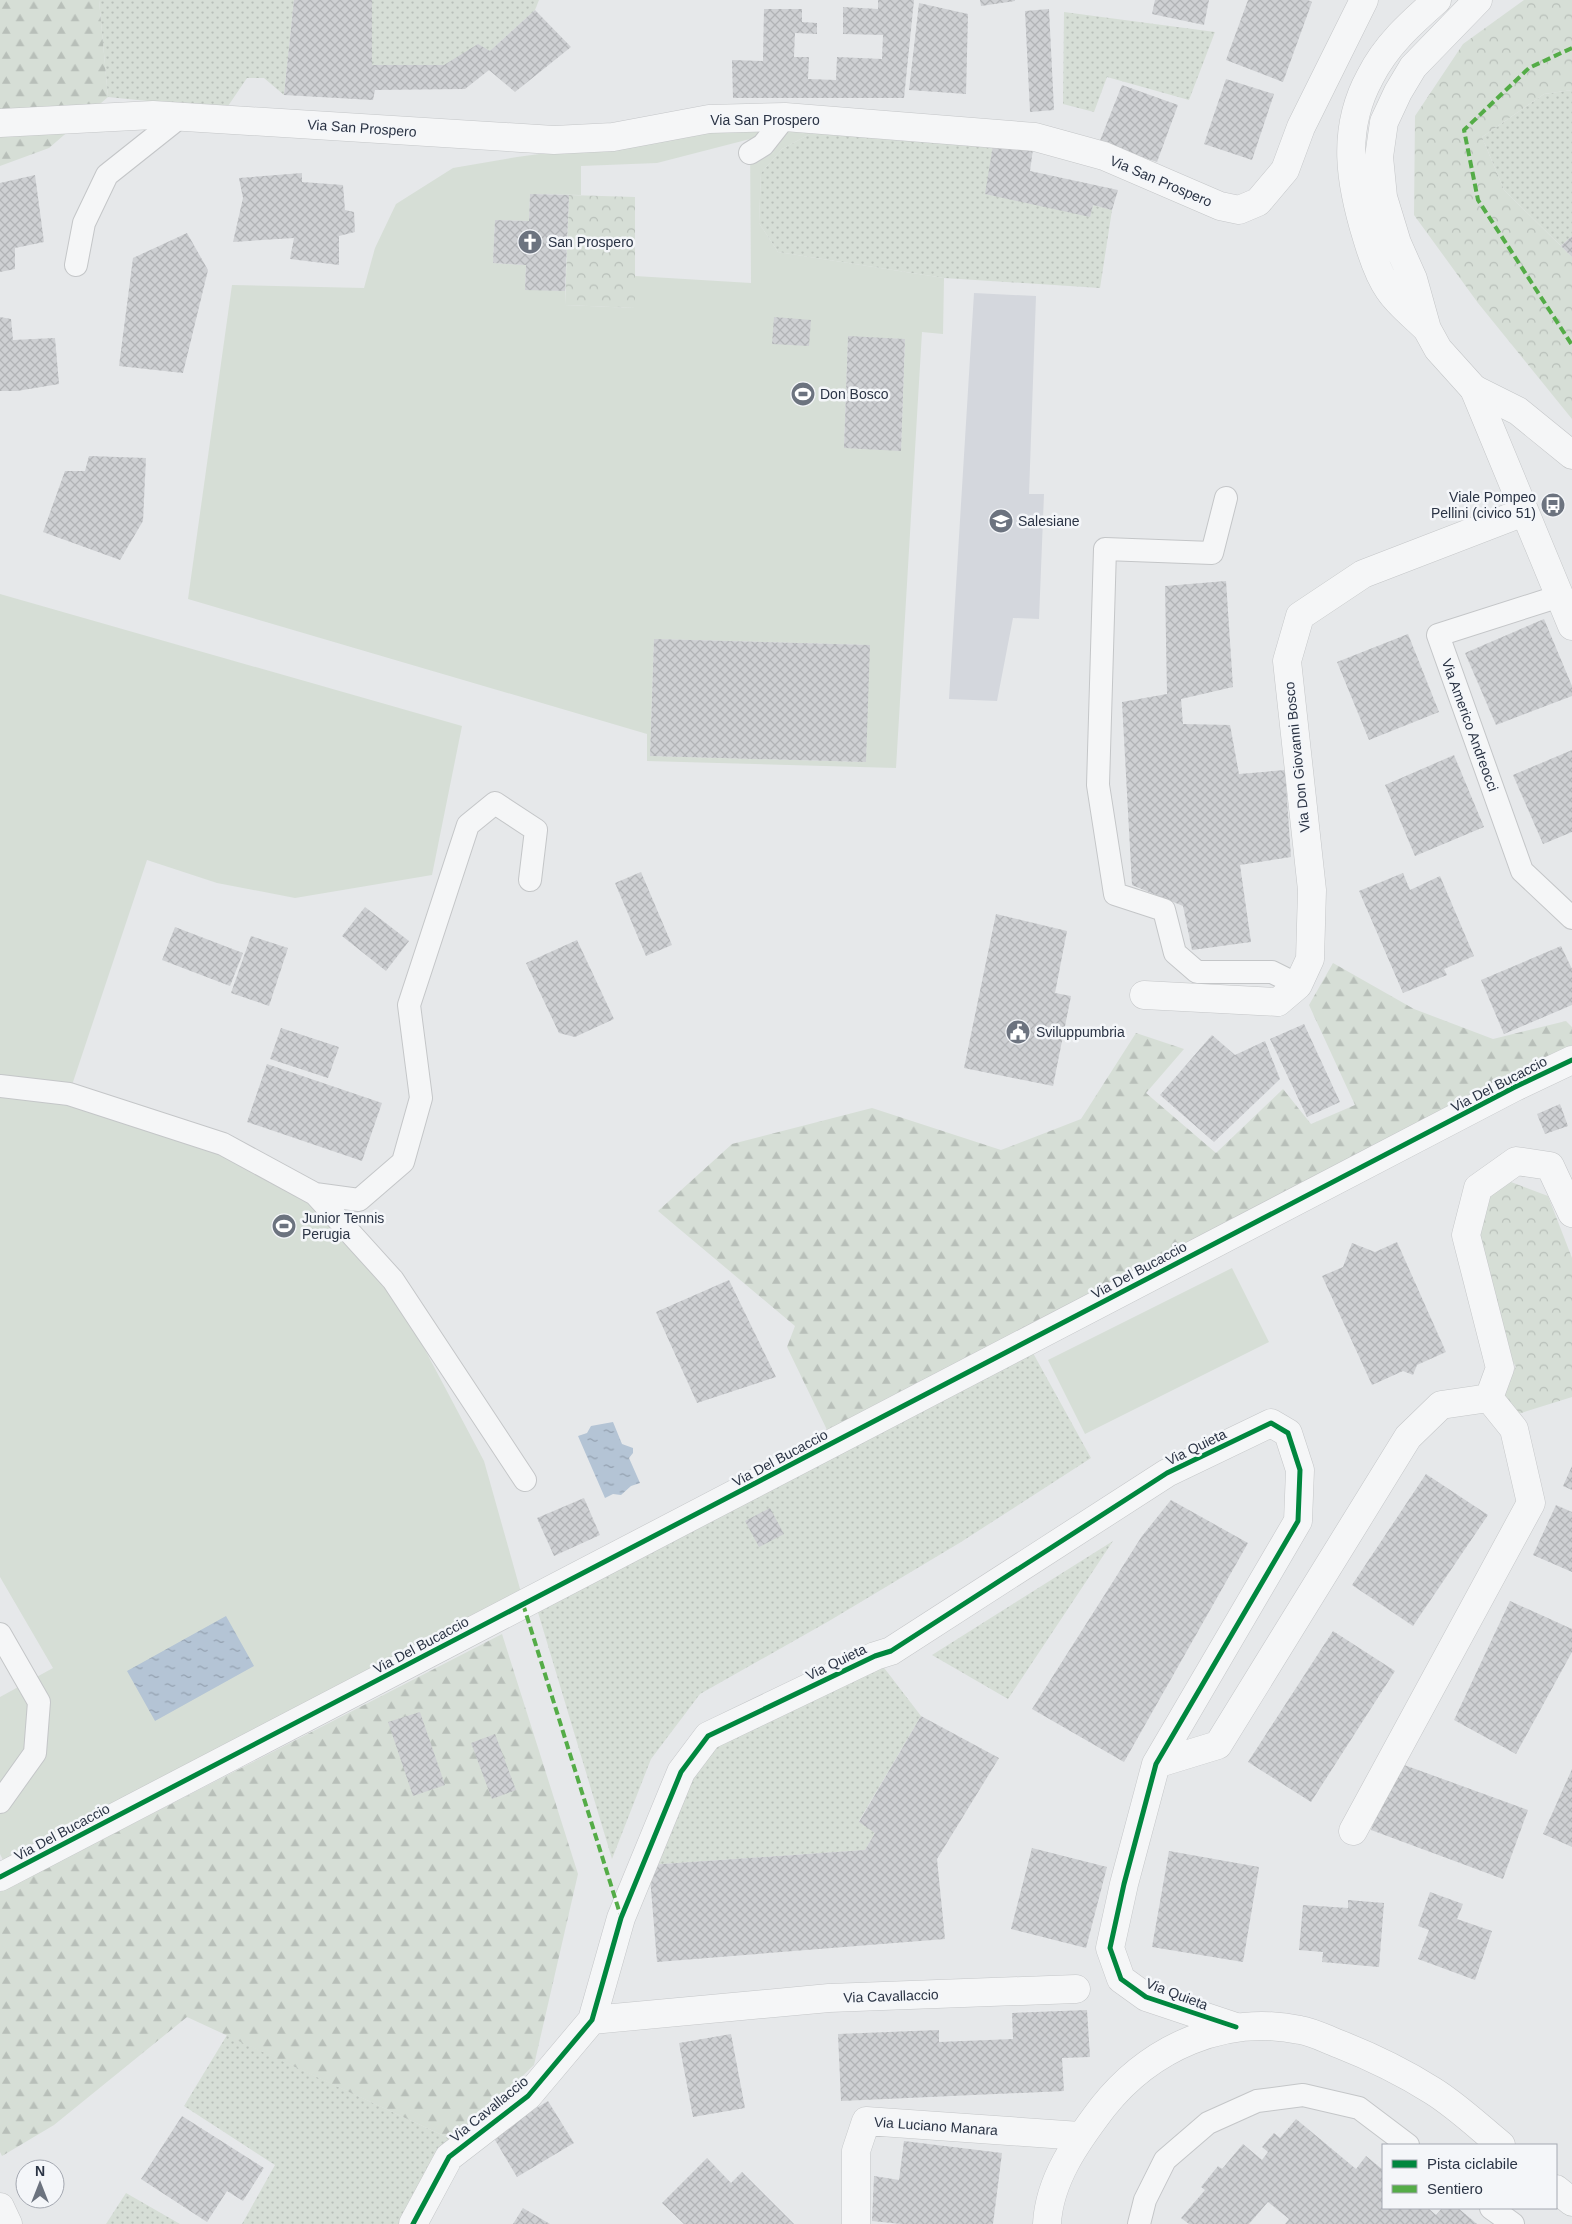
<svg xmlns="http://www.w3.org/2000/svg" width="1572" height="2224" viewBox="0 0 1572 2224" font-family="Helvetica,sans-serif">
  <defs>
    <pattern id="grass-dots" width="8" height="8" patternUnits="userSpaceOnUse" patternTransform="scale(1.25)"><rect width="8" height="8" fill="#d6ded6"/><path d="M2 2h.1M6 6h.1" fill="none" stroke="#b8bfb9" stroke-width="1.8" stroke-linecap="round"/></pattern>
    <pattern id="forest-firs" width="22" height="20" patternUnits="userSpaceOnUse" patternTransform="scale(1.25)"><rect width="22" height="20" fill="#d6ded6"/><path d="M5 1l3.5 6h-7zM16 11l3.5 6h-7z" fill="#b8bfb9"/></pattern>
    <pattern id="park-crowns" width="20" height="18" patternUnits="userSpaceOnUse" patternTransform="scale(1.25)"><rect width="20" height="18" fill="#d6ded6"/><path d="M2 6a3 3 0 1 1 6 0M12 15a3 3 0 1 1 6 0" fill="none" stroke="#b8bfb9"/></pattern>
    <pattern id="water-ripples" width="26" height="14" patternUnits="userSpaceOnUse" patternTransform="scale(1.25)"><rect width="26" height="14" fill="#b4c4d5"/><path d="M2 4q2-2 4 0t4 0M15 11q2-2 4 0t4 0" fill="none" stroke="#93a0af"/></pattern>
    <pattern id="building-cross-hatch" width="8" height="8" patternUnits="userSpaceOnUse" patternTransform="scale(1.25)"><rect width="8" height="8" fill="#ced0d3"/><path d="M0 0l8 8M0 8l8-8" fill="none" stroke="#b1b3b6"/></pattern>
  </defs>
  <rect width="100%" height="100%" fill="#e6e8ea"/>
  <path fill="#d4d7dd" d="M974,293L1036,296L1029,494H1044L1039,619L1013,618L997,701L949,699Z"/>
  <path fill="url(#grass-dots)" d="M99,0H294L284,95L264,78H247L226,109L108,97Z
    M372,0H539L535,10L490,51L444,65H372Z
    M1064,12L1215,32L1189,100L1107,77L1094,112L1063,104Z
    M1572,90V236L1561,246L1504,190L1482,137L1544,94Z
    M819,129L993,145L986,194L1090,216L1093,205L1112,210L1100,288L944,278L778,252L759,223L761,173L782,149Z
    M1033,1353L1091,1458L961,1542L829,1621L700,1694L651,1759L612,1859L537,1609Z
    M1113,1541L1008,1699L932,1655Z
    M875,1656L921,1716L859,1821L875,1833L865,1850L649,1865L708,1736Z
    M227,2035L455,2141L407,2224H242L275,2165L184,2106Z
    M126,2193L180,2224H106Z"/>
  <path fill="url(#forest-firs)" d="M0,0H99L108,97L49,148L0,166Z
    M1333,963L1414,1009L1493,1039L1566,1021L1572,1027V1045L828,1432L787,1347L795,1326L658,1211L732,1144L872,1108L1001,1150L1081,1119L1136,1033L1184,1049L1146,1093L1216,1153L1283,1089L1311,1124L1355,1105L1309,1005Z
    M502,1634L578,1874L534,2065L455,2141L187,2017L54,2125L2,2156L0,2152V1892Z"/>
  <path fill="url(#park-crowns)" d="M1524,0H1572V90L1544,94L1482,137L1504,190L1572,257V419L1478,303L1414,215L1415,116L1463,44Z
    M569,195L635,197V308L565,305Z
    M1511,1182L1548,1196L1572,1258V1397L1518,1414L1500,1392L1516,1367L1500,1340L1478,1238L1484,1195Z"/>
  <path fill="#d6ded6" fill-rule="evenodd" d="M749,124L819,129L782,149L761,173L759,223L778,252L944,278L943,334L922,332L896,768L647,761V734L188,599L232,285L364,288L375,248L396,204L453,168L517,157L577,149L652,144ZM750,139L751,283L635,276V308L565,305V291L525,289L526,265L493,263L495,220L529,221L530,194L581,195V166L657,163ZM848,337L905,339L901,450L844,448ZM654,639L869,645L866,762L650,756Z
    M0,594L462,726L432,875L295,898L217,883L147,860L69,1094L297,1185L380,1265L484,1461L522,1596L3,1860L0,1854V1697L53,1668L0,1577Z
    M1232,1268L1269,1342L1085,1434L1048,1360Z"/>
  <path fill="url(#water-ripples)" d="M613,1422L622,1444L633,1448V1453L629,1458L640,1483L631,1486L621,1495L613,1494L605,1498L578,1436L587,1433L591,1426Z
    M226,1616L254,1666L155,1721L127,1671Z"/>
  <path fill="url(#building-cross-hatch)" d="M294,0H372V65H444L478,44L490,51L535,10L571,47L515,92L489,70L465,89L375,90L373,100L284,95Z
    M878,0H914L904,98H733L732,60L763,61L764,9H802V22L817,23V34L795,33L794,57H809L808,79L836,80L837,57L882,59L883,35L843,34V7L878,9Z
    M980,0H1015V1L981,6Z
    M1155,0H1209L1204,25L1152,14Z
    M1248,0H1308L1312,2L1283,82L1226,60Z
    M919,3L968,14L966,94L909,90Z
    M1049,9L1054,110L1030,112L1025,11Z
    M1226,79L1274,94L1252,160L1204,144Z
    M1122,85L1178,105L1157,162L1099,143Z
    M993,145L1033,149L1030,171L1118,190L1112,210L1093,205L1090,217L985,194Z
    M302,173V182L343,185L345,210L354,212L355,232L339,236V265L290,259L294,238L233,242L243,198L239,178Z
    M35,175L44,242L15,248V269L0,272V183Z
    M530,194L569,195L565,291L525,290L526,265L493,263L495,220L529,221Z
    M187,233L208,270L183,373L119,366L133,258Z
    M1572,236V257L1561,246Z
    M0,317L11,319L13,340L55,338L59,384L17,391H0Z
    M774,317L811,320L809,346L772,344Z
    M848,336L905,339L901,451L844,448Z
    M89,456L146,458L143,521L120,560L43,532L65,471H85Z
    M1226,581L1233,687L1181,699L1183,724L1230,725L1239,774L1285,770L1291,857L1240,865L1251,942L1192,950L1183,906L1132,885L1122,702L1167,694L1165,586Z
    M1544,619L1572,686V696L1496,725L1465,653Z
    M1408,634L1439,712L1369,740L1337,662Z
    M654,639L870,645L866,762L650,756Z
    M1572,750V832L1543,844L1513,775Z
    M1454,755L1484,827L1415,856L1385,785Z
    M641,872L672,945L646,956L615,883Z
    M1403,873L1410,890L1440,876L1474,956L1444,969L1447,975L1403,993L1359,891Z
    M365,907L409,941L386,971L342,936Z
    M996,914L1067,931L1055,993L1071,996L1053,1086L964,1068Z
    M175,927L243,953L230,986L162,960Z
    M251,936L288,948L269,1006L231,993Z
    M577,940L614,1019L575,1037L559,1033L526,963Z
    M1561,946L1572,969V1005L1504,1034L1481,980Z
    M1304,1024L1340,1102L1307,1117L1270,1039Z
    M281,1028L339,1047L328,1078L270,1059Z
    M1212,1035L1235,1055L1265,1041L1280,1079L1214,1142L1160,1095Z
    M267,1064L382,1103L362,1161L247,1122Z
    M1560,1104L1568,1126L1545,1134L1537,1114Z
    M1397,1242L1446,1352L1417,1365L1413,1375L1403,1371L1372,1385L1322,1276L1343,1267L1352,1243L1375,1252Z
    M729,1280L776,1377L697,1403L656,1312Z
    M1572,1466V1490L1563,1486Z
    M1426,1474L1488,1515L1413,1626L1352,1585Z
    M584,1498L600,1535L554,1556L537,1518Z
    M1171,1500L1248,1543L1124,1762L1032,1709L1142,1536Z
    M1556,1505L1572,1512V1572L1533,1555Z
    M770,1508L784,1534L759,1547L745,1521Z
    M1510,1601L1572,1629V1652L1516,1754L1454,1720Z
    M1333,1631L1395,1671L1311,1802L1248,1762Z
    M420,1712L445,1785L413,1796L388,1722Z
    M921,1716L999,1758L937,1859L945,1939L657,1962L649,1865L865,1850L875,1833L859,1822Z
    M495,1734L516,1790L492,1799L471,1743Z
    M1396,1762L1528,1810L1503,1879L1371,1830Z
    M1572,1769V1847L1543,1834Z
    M1032,1848L1107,1867L1086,1948L1011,1929Z
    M1169,1851L1259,1867L1243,1962L1152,1947Z
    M1430,1892L1463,1904L1457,1919L1492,1931L1475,1980L1418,1959L1429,1930L1418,1926Z
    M1348,1900L1384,1903L1379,1967L1322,1962L1323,1952L1299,1950L1303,1905L1348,1908Z
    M1087,2010L1090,2057L1062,2058L1064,2091L841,2101L838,2034L939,2030V2042L1013,2039L1012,2013Z
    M731,2034L745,2108L693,2117L679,2043Z
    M548,2101L574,2143L517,2177L492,2135Z
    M182,2116L264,2168L243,2201L227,2191L207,2222L141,2179Z
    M1296,2119L1356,2169L1366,2156L1383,2170V2208H1428L1436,2215L1442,2208H1458L1477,2224H1285L1289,2219L1268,2202L1249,2224H1189L1181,2218L1205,2190L1201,2187L1218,2166L1222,2169L1243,2144L1262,2160L1268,2152L1262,2147L1274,2133L1280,2138Z
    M904,2141L1002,2153L993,2224H901L872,2221L874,2176L899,2180Z
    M707,2158L731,2183L742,2172L794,2224H684L662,2203Z
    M523,2208L550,2224H513Z"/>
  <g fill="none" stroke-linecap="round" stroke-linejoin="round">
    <defs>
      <path id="service" d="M750,153L763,145L785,117
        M76,265L84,223L107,175L180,117
        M1226,498L1212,553L1105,549L1098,785L1115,894L1164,910L1175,953L1197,972H1272L1298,985
        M1560,596L1438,635L1522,871L1572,918
        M0,1086L69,1094L223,1144L315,1194L393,1280L525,1480
        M315,1194L359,1200L403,1162L421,1098L409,1005L468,825L495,803L536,830L530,880
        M0,1634L39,1702L35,1753L0,1802
        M1491,2208L1513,2224
        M1139,2224L1145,2200L1165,2160L1208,2123L1257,2101L1303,2095L1359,2108L1408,2145"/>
      <path id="minor" d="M0,123L153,115L554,140L613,137L709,119L785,117L1035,137L1104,156L1220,206L1239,210L1258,202L1285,170L1301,127L1364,0
        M1474,389L1518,411L1572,455
        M1144,995L1278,1002L1298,985L1310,959L1312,890L1287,661L1300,616L1363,574L1524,512
        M1489,1398L1500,1368L1466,1235L1478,1188L1516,1161L1550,1166L1572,1213
        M1156,1764L1218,1745L1408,1437L1441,1405L1489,1398
        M1353,1831L1531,1503L1514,1429L1489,1398
        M0,1877L1513,1088L1572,1060
        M592,2020L829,1998L1076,1989
        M413,2224L449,2157L528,2096L592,2020L621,1918L681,1772L708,1736L875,1656L891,1651L1167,1473L1271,1423L1288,1433L1300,1470L1298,1521L1156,1764L1124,1884L1110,1948L1121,1979L1146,1997L1236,2027
        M856,2224V2151L866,2121L1080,2136"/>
      <path id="tertiary" d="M1478,0L1413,67L1398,92L1384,122L1379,157L1383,197L1397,243L1413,279L1427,329L1438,349L1474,389L1572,626
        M1426,328C1414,316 1398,304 1389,290C1379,276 1372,255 1367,238C1350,183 1341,130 1370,77C1386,45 1411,23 1437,0
        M1556,2189L1572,2202
        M0,2207L8,2224
        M1047,2224C1049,2180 1077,2141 1103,2107C1150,2048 1224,2014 1300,2030C1313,2032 1326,2039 1339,2044C1372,2057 1403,2072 1433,2091C1457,2106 1479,2127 1501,2145"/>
    </defs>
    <use href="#service" stroke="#c4c6c8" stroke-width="24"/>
    <use href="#minor" stroke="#c4c6c8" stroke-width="29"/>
    <use href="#tertiary" stroke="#c4c6c8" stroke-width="29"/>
    <use href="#service" stroke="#f5f6f7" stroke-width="22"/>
    <use href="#minor" stroke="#f5f6f7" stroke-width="28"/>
    <use href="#tertiary" stroke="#f5f6f7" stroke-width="28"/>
    <path stroke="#54ac47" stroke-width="4" stroke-dasharray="8 4" stroke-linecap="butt" d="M1572,48L1529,68L1464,130L1478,200L1572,345
      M523,1604L621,1917"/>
    <defs>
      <path id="cycleway" d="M0,1877L1513,1088L1572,1060
        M413,2224L449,2157L528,2096L592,2020L621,1918L681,1772L708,1736L875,1656L891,1651L1167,1473L1271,1423L1288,1433L1300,1470L1298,1521L1156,1764L1124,1884L1110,1948L1121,1979L1146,1997L1236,2027"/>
    </defs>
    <use href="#cycleway" stroke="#f4f6f9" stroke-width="8"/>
    <use href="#cycleway" stroke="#00873e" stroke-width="5"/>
  </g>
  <defs>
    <symbol id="church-disc" viewBox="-11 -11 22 22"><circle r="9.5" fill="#6c737f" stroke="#f4f6f9"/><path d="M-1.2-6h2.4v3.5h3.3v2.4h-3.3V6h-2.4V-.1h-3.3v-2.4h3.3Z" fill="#fff"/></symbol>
    <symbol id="stadium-disc" viewBox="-11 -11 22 22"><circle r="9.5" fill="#6c737f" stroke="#f4f6f9"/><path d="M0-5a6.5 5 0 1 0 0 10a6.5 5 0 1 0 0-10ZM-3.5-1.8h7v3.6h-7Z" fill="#fff"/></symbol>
    <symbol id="bus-disc" viewBox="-11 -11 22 22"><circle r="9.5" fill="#6c737f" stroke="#f4f6f9"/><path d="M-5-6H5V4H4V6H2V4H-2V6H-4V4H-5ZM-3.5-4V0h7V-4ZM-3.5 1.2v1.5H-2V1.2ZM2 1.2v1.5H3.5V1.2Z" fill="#fff"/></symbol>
    <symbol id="school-disc" viewBox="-11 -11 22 22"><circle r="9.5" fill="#6c737f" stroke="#f4f6f9"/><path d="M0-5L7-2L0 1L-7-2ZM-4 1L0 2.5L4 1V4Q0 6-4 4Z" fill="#fff"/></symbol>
    <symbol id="civic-disc" viewBox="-11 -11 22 22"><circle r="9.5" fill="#6c737f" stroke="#f4f6f9"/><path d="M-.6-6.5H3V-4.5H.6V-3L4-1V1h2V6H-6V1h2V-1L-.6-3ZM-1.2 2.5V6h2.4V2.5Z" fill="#fff"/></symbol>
  </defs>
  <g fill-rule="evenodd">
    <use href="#church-disc" x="516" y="228" width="28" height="28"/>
    <use href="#stadium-disc" x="789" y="380" width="28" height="28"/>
    <use href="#bus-disc" x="1539" y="491" width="28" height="28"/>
    <use href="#school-disc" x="987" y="507" width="28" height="28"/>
    <use href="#civic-disc" x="1004" y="1018" width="28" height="28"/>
    <use href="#stadium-disc" x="270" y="1212" width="28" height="28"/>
  </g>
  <g text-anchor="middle" stroke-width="5" stroke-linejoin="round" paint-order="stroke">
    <g font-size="14" fill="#2b3445" stroke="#f4f6f9">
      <text x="765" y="125">Via San Prospero</text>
      <text transform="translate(362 128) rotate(4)" y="5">Via San Prospero</text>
      <text transform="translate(1161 181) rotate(23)" y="5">Via San Prospero</text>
      <text transform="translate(1470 725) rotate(70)" y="5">Via Americo Andreocci</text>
      <text transform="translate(1297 757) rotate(-96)" y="5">Via Don Giovanni Bosco</text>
      <text transform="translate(1499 1084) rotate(-27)" y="5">Via Del Bucaccio</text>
      <text transform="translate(1139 1270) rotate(-28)" y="5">Via Del Bucaccio</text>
      <text transform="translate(1196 1447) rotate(-26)" y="5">Via Quieta</text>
      <text transform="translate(780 1458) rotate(-28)" y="5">Via Del Bucaccio</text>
      <text transform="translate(421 1645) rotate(-28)" y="5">Via Del Bucaccio</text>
      <text transform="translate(836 1662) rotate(-26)" y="5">Via Quieta</text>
      <text transform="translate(62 1832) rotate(-28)" y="5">Via Del Bucaccio</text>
      <text transform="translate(1177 1994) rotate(21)" y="5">Via Quieta</text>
      <text transform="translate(891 1996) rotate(-2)" y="5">Via Cavallaccio</text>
      <text transform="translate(489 2109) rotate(-39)" y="5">Via Cavallaccio</text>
      <text transform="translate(936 2126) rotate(4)" y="5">Via Luciano Manara</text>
    </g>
    <g font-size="14" fill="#2b3445" stroke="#f4f6f9" text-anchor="start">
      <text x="548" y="247">San Prospero</text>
      <text x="820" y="399">Don Bosco</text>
      <text x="1536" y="502" text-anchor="end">Viale Pompeo<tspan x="1536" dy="16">Pellini (civico 51)</tspan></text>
      <text x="1018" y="526">Salesiane</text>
      <text x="1036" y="1037">Sviluppumbria</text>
      <text x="302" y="1223">Junior Tennis<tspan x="302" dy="16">Perugia</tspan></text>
    </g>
  </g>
  <rect x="1382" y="2144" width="175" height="65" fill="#f4f6f9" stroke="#a4a8b1"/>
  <rect x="1392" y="2160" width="25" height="8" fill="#00873e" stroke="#a4a8b1"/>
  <text x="1427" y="2169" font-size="15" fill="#2b3445">Pista ciclabile</text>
  <rect x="1392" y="2185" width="25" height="8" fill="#54ac47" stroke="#a4a8b1"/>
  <text x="1427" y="2194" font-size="15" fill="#2b3445">Sentiero</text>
  <g transform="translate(40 2184)"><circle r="24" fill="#f4f6f9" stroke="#a4a8b1"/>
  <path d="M0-4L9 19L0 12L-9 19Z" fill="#6c737f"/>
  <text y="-8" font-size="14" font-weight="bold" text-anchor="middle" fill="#2b3445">N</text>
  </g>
</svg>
